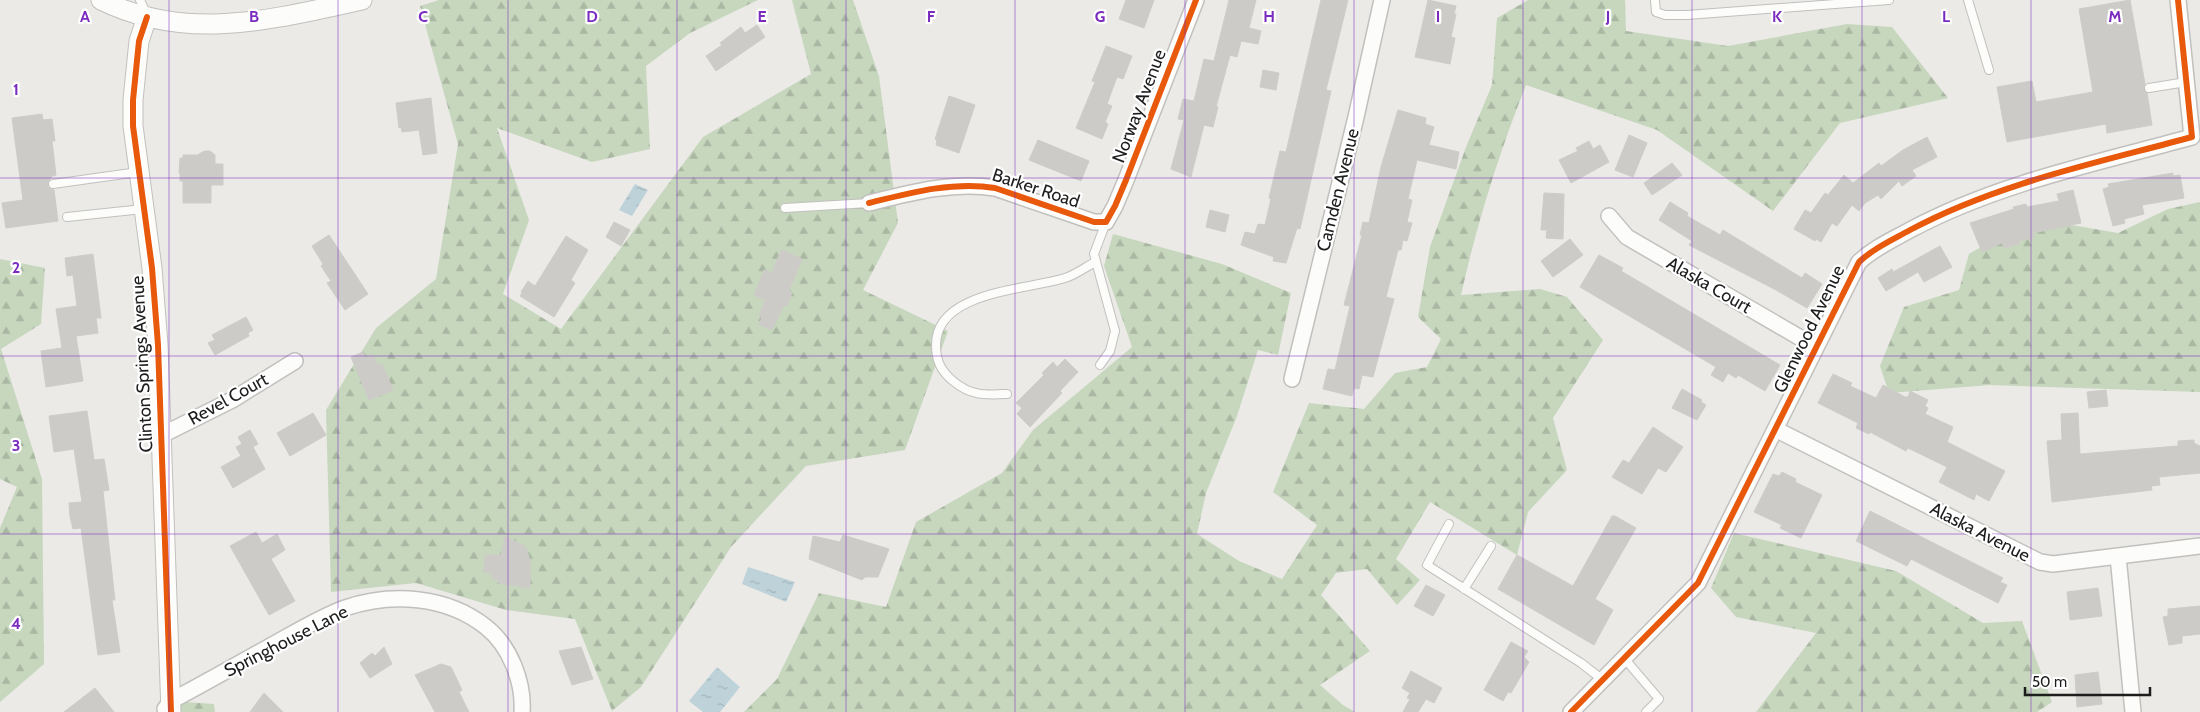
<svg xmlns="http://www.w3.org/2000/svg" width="2200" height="712" viewBox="0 0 2200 712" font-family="Cabin,sans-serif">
  <defs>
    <pattern id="forest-firs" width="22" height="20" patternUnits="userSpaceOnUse" patternTransform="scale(1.25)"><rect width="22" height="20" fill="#c6d7be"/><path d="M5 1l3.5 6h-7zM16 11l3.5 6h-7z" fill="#aab8a3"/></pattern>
    <pattern id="water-ripples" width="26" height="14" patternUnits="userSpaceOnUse" patternTransform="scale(1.25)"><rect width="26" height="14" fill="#bed2da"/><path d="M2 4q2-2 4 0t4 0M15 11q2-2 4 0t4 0" fill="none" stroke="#a3b4bb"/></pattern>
  </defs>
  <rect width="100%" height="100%" fill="#ebeae6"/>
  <path fill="url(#forest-firs)" d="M439,0H758L690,33L646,66L650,149L592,162L497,128L529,220L503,294L561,329L703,137L811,74L792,0H853L879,76L898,223L863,290L948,331L905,450L806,466L731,547L641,687L612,711L575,619L506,610L416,583L331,592L326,410L376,328L436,279L458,144L420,6Z
    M1528,0H1625L1626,31L1728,46L1847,24L1892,27L1948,98L1840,123L1773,211L1657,130L1526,85C1499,153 1477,223 1461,295L1540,289L1567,297L1603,340L1553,418L1567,470L1528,512L1517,555L1430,502L1396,559L1420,580L1397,605L1367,569L1336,573L1321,595L1370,651L1320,685L1343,705L1355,712H744L777,679L819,593L886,607L916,522L1002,473L1033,430L1132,347L1104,266L1113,234L1222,264L1291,293L1278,355L1258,350L1237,416L1206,493L1197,534L1239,561L1282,579L1317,525L1273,492L1309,403L1364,409L1395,373L1427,367L1441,339L1418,317L1430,247L1466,147L1492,85L1497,18Z
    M2200,202V392L1990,385L1889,393L1880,366L1904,307L1959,290L1969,254L2013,228L2054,222L2118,233L2168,209Z
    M0,259L45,268L41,324L1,349L42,479L44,664L0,702V528L17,487L0,479Z
    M1734,533L1896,571L1983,623L2022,621L2052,702L2037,712H1756L1816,633L1736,617L1711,588Z
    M171,701L214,704L215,712H171Z"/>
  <path fill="url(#water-ripples)" d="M635,184L648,190L632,216L619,210Z
    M748,567L795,582L786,602L742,584Z
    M717,667L740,687L720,712H703L689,701Z"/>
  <path fill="#cccbc8" stroke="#ceccc8" d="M1126,0H1154L1144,28L1119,19Z
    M1229,0H1256L1249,28L1261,31L1258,44L1241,41L1237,57L1230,55L1216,107H1218L1213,127L1204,125L1191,177L1171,169L1184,120L1178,119L1183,99L1194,101L1204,59L1214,61Z
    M1321,0H1348L1326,90L1331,91L1300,229L1297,228L1286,263L1273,261L1274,257L1241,245L1245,232L1255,234L1258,224L1265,225L1271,199L1269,198L1280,151L1286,152Z
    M1428,0L1456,6L1454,14H1456L1451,37L1455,38L1450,64L1415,57Z
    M2130,0L2145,84L2144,89L2147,93L2152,125L2107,133L2106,124L2007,142L1997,87L2032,81L2036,102L2093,92L2079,9Z
    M757,25L765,37L716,71L706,56L722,45L720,43L741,27L745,33Z
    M1106,46L1132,56L1123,79L1117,77L1107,104L1112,106L1105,122L1108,124L1102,139L1076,128L1095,82L1092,81Z
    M1263,70L1279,73L1276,90L1260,87Z
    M949,96L975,105L959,153L936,145L937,140L935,139Z
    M431,98L437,153L423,155L419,130L402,132L401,127L399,128L396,103Z
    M1398,110L1426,118L1425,124L1434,127L1429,145L1459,152L1456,169L1417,160L1408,199L1412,200L1407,222L1412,223L1407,241L1403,240L1401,250H1398L1386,297L1394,299L1373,377L1362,375L1359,389L1354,388L1352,396L1323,389L1328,369L1335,370L1350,306L1344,305L1362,235H1360L1363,222L1369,223L1370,218L1381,167Z
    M42,114L43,120L52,119L55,141H52L56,175L52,176L47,184L49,188L54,190L58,221L6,228L2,203L23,200L12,118Z
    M1629,135L1647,143L1633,177L1615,170Z
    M1927,137L1937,157L1912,170L1916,176L1902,186L1899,181L1881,199L1878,195L1865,203L1859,211L1852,205L1837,226L1832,223L1821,242L1816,239L1815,241L1794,229L1805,210L1811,213L1825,193L1828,195L1844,175L1853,183L1879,163L1881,166L1903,150Z
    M1038,140L1089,161L1081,181L1029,160Z
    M1589,141L1593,149L1600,145L1609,162L1571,183L1559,160L1578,151L1576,148Z
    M205,151H210L215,155V164H223V185H211V203H183V181H180V172L179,173L180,158H183V155H197Z
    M1672,163L1682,175L1652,195L1644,183Z
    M2173,173V176L2180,175L2184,198L2142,205L2144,214L2124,219L2125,223L2113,226L2103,189L2109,187L2108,184Z
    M2073,190L2081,223L2033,233L2034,238L2018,241L2019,244L2004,248L2002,243L1982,252L1970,223L2014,209L2013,207L2026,204L2027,207L2059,201L2057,194Z
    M1544,193L1564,194L1563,239L1546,238L1547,230H1541Z
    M1670,202L1688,213L1687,216L1720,235L1723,230L1802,278L1805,273L1822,284L1807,308L1776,290L1689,245L1692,241L1659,220Z
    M1210,210L1229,215L1225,232L1206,227Z
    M614,222L630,230L621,246L606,237Z
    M329,235L368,294L345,310L327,283L331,281L321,266L323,264L312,246Z
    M566,236L588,250L571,280L575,283L554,317L520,296L522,293L521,292L528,281L535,286Z
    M1570,239L1583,255L1553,277L1541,261Z
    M1940,246L1952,267L1924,282L1918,272L1886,291L1878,278L1892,269L1893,272Z
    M781,250L802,259L789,290L792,292L787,306L784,305L772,330L759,325L762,317L759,316L765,300L754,295L764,270L772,273Z
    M93,254L101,318H96L98,333L76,336L83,381L46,387L41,351L62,348L56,309L77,306L73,275L67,276L65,258Z
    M1599,255L1623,268L1621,271L1780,365L1765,391L1738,375L1736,378L1728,373L1723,382L1711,375L1716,367L1580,287Z
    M246,317L253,330L248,333L249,336L215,355L208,343L215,340L212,335Z
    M363,352L366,358L373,355L378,366L382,364L393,390L369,400L351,357Z
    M1065,359L1078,372L1060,391L1062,393L1030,427L1017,414L1022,408L1016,403L1044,375L1042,373L1053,362L1057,367Z
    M1833,374L1852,383L1850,386L1876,398L1883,385L1905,397H1908L1910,391L1928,400L1925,406L1928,408L1925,414L1953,427L1947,442L2005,471L1989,501L1976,494L1974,500L1939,482L1947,467L1908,448L1906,451L1870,432L1869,434L1856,428L1858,423L1818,403Z
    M1682,389L1702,400L1701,402L1706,405L1697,420L1672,408Z
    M2106,390L2108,406L2089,408L2087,392Z
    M87,411L94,460L104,459L109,490L103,491L115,600H112L120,652L98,655L81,528L73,529L70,517L69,503L82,502L74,449L54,452L49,416Z
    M313,413L326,435L290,456L277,433Z
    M2078,413L2080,454L2178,446V441L2194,440V443L2200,446V473L2159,477L2160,485L2151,486L2152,490L2052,502L2047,441L2062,440L2061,414Z
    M1653,427L1683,447L1666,472L1658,468L1642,494L1612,477L1623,460L1629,463Z
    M250,430L258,444L253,447L265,469L233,488L221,467L241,456L236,447L242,444L238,437Z
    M1782,472L1796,479L1795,482L1822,495L1801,538L1780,528L1782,525L1754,512L1773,474L1779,476Z
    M1870,511L2003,578L2000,582L2007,585L1998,603L1911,559L1907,566L1856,541Z
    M1612,516H1615L1636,528L1595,599L1613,610L1594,645L1498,589L1517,555L1573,586Z
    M256,532L262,543L277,534L285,550L271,559L295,601L269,615L230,546Z
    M843,535L889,549L878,577H865L862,580L809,559L813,536L840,542Z
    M505,536L526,547L530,561V588L498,583L497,579H493L491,573L484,572L485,555H501Z
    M1426,585L1445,595L1433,616L1414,606Z
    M2098,588L2102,616L2070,620L2067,592Z
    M2200,606V634L2182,636V643L2169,645L2163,617L2168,616V609Z
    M1511,642L1528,651L1524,657L1529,662L1511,693L1508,692L1503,701L1484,690Z
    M384,647L392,664L370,678L360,663L372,653L375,656Z
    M581,647L593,679L572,685L559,651Z
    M441,664L451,667L462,690L459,692L469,712H435L415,675Z
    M1411,671L1442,688L1434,703L1426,699L1418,712H1403L1410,699L1407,698L1410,693L1402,688Z
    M2098,672L2102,704L2077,707L2075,675Z
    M95,688L114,712H64Z
    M264,693L283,712H250Z"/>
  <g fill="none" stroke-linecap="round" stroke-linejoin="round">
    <defs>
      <path id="service" d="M140,0L146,13
        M1655,0L1656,12L1665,15H1687L1889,0
        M1968,0L1989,70
        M2149,88L2186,82
        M53,184L138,172
        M785,208L869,203
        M67,217L143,209
        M1100,365L1110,351L1115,331L1094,254L1106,222
        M1007,394C984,395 971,396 953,381C941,371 936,361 936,345C936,291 1027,290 1065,278C1075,275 1086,267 1095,262
        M1449,524L1427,565L1581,663L1603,680
        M1464,589L1491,546
        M1624,658L1659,699L1646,712"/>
      <path id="minor" d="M869,203C909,193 953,181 995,188L1094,222H1106L1115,206L1126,180L1196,0
        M1609,216L1627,237L1816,347
        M1292,379L1356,117L1382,0
        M1777,430L2040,562L2053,564L2200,546
        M160,436L232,400L295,361
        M2118,556L2133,712
        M165,709L171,701C203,684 235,666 267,648C293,634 318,618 345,608C392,592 447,596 486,627C510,646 524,682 522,712
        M1571,712L1698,583L1859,262C1874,248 1892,240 1910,230C1998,183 2097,163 2192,137L2178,0"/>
      <path id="tertiary" d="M101,0C188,43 273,19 362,0
        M147,17L139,41L133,100V126L152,268L158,345L171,712"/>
    </defs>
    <use href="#service" stroke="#c1c0be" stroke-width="10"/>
    <use href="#minor" stroke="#c1c0be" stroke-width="18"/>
    <use href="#tertiary" stroke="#c1c0be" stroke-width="21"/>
    <use href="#service" stroke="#fcfcfb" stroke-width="8"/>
    <use href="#minor" stroke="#fcfcfb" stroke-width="15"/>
    <use href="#tertiary" stroke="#fcfcfb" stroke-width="19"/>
    <defs>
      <path id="cycleway" d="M147,17L139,41L133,100V126L152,268L158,345L171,712
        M869,203C909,193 953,181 995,188L1094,222H1106L1115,206L1126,180L1196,0
        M1571,712L1698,583L1859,262C1874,248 1892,240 1910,230C1998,183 2097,163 2192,137L2178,0"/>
    </defs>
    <use href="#cycleway" stroke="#fff" stroke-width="9"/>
    <use href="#cycleway" stroke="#e8590c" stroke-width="6"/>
  </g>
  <path fill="none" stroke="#7b2cbf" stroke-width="1" stroke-opacity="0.55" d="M169,0V712M338,0V712M508,0V712M677,0V712M846,0V712M1015,0V712M1185,0V712M1354,0V712M1523,0V712M1692,0V712M1862,0V712M2031,0V712M0,178H2200M0,356H2200M0,534H2200"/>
  <g text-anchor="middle" stroke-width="4.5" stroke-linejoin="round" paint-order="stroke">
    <g font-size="18" fill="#1d1d1d" stroke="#fff">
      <text transform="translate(1139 106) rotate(-69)" y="6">Norway Avenue</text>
      <text transform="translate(1036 188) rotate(18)" y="6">Barker Road</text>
      <text transform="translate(1338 190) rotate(-76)" y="6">Camden Avenue</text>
      <text transform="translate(1709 285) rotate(30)" y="6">Alaska Court</text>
      <text transform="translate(1809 329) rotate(-64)" y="6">Glenwood Avenue</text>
      <text transform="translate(142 364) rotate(-93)" y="6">Clinton Springs Avenue</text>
      <text transform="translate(228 399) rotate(-29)" y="6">Revel Court</text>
      <text transform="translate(1980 532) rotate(27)" y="6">Alaska Avenue</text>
      <text transform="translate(286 641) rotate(-27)" y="6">Springhouse Lane</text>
    </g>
  </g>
  <g font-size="16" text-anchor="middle" font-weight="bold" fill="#7b2cbf" stroke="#fff" stroke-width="4.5" stroke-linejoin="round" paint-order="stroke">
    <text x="85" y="22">A</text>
    <text x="254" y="22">B</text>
    <text x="423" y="22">C</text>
    <text x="592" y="22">D</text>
    <text x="762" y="22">E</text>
    <text x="931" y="22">F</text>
    <text x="1100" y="22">G</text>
    <text x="1269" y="22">H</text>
    <text x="1438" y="22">I</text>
    <text x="1608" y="22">J</text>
    <text x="1777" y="22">K</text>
    <text x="1946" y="22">L</text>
    <text x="2115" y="22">M</text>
    <text x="16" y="95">1</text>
    <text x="16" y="273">2</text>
    <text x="16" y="451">3</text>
    <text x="16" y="629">4</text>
  </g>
  <path d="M2025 687v8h125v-8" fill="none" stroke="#1d1d1d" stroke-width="2.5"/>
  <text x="2032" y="687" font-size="15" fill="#1d1d1d" stroke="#ffffff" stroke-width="4" paint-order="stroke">50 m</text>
</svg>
